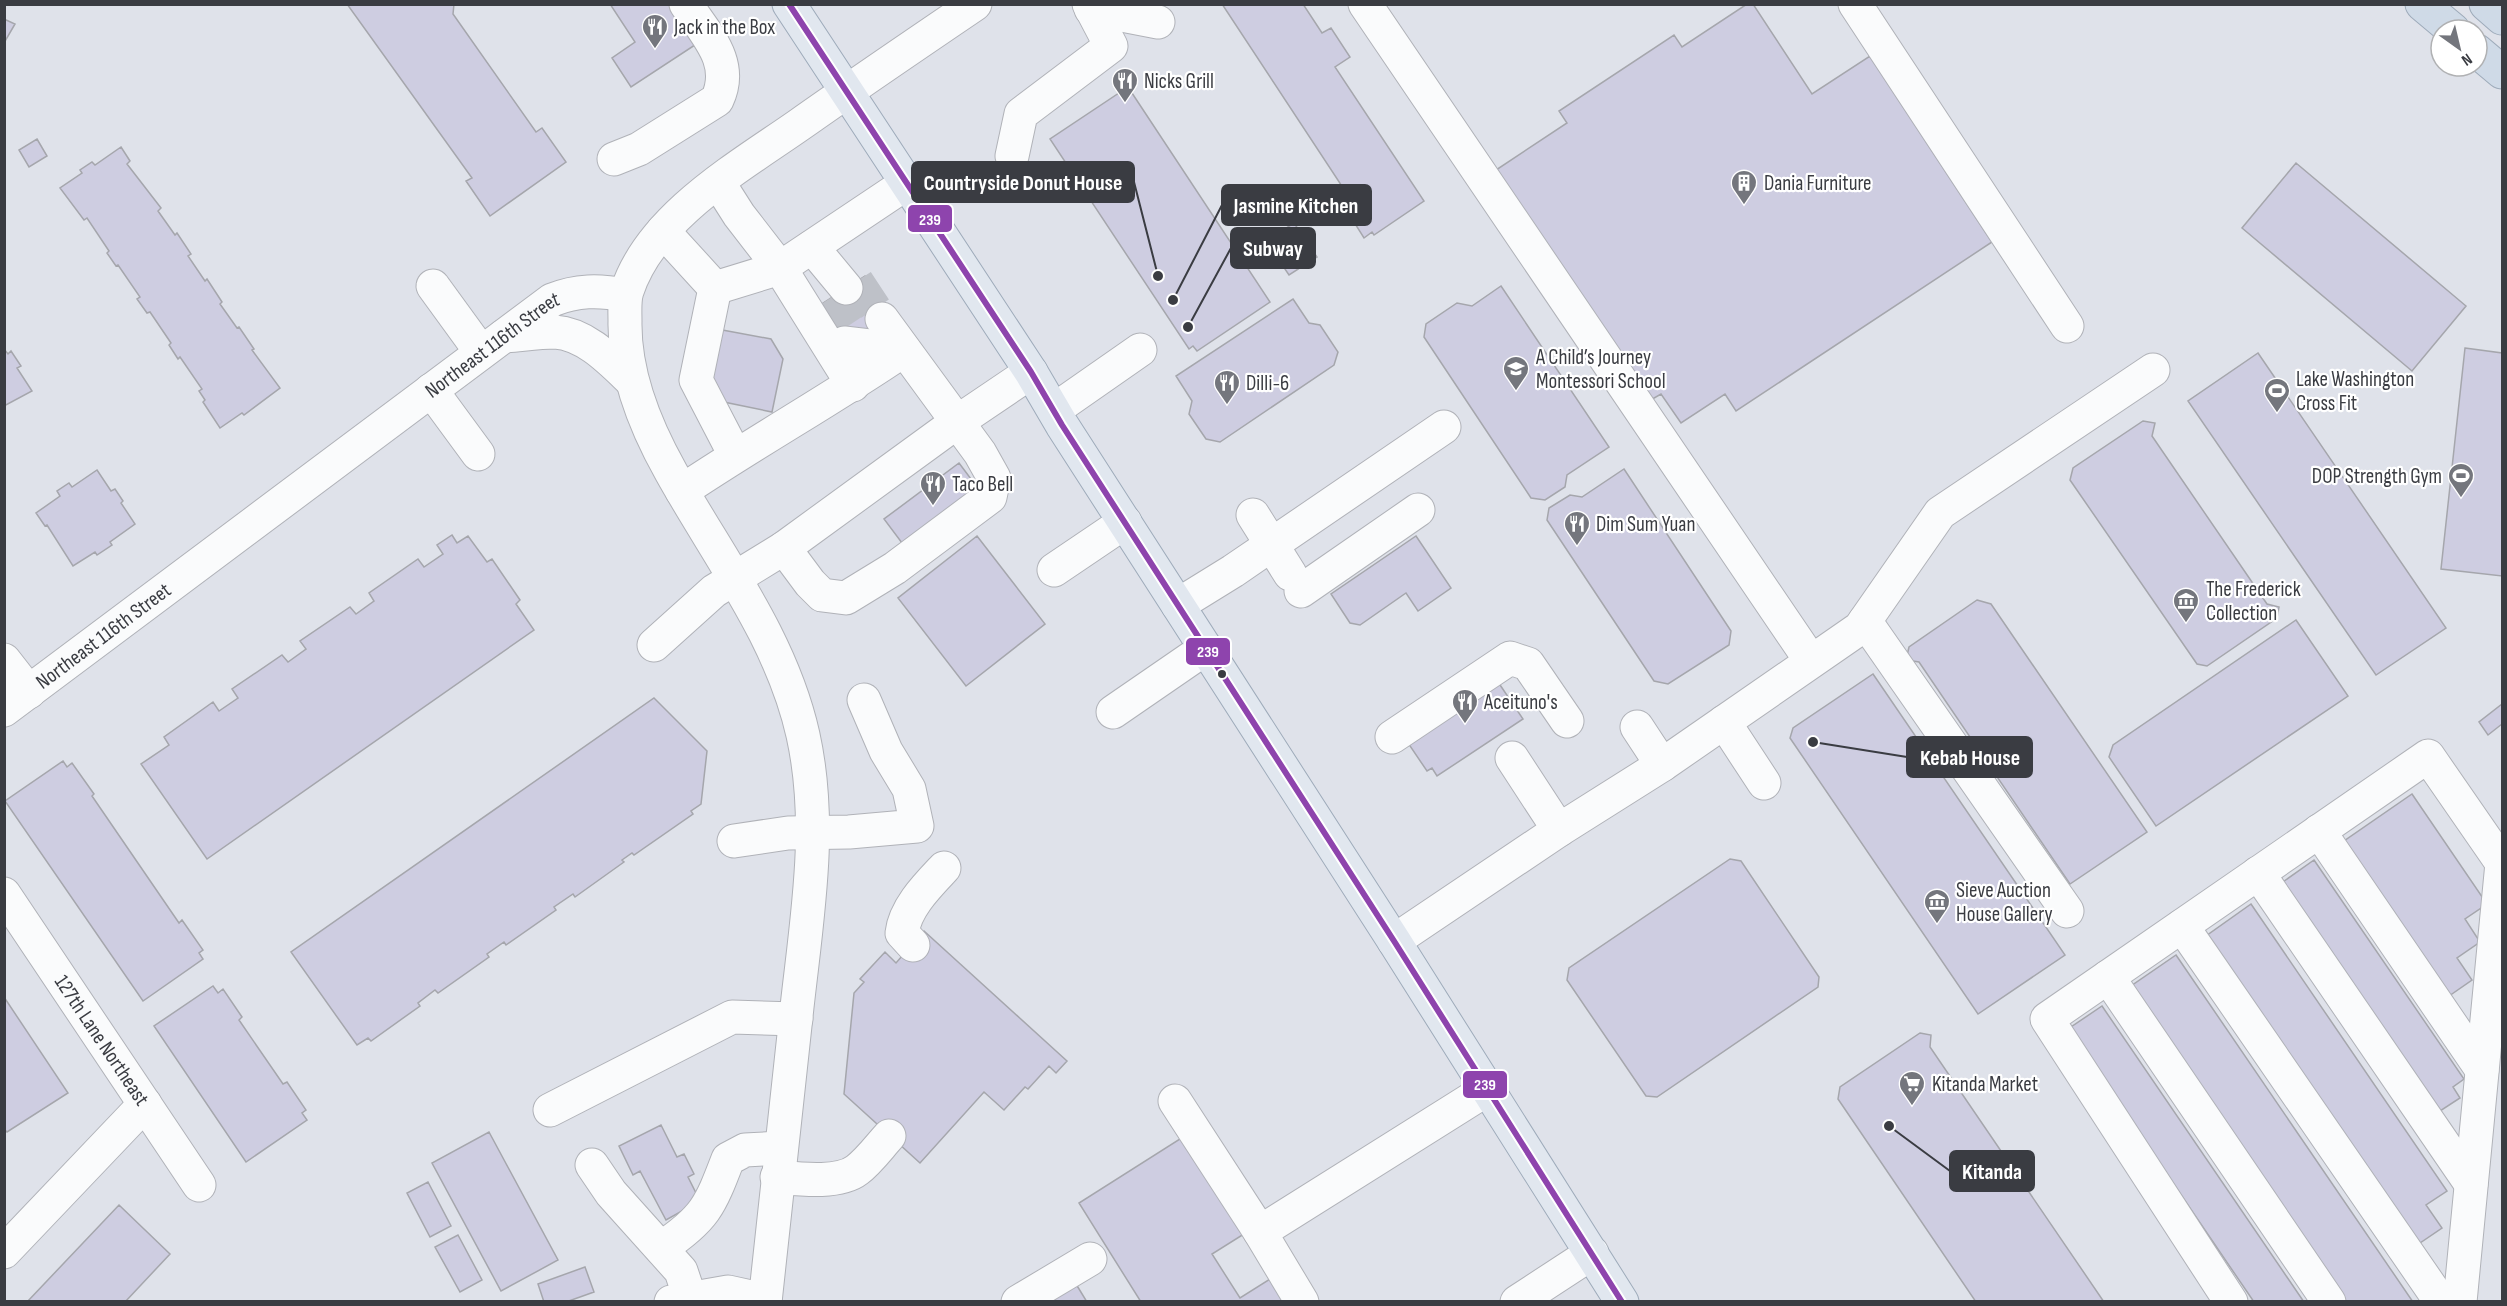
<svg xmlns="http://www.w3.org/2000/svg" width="2507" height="1306" viewBox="0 0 2507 1306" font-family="'Sofia Sans Condensed',sans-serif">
  <rect width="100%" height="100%" fill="#dfe2ea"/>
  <path fill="#cecde1" stroke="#a5a6ac" stroke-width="1.5" d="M347,4H454L453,14L536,132L542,128L566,162L490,216L466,181L472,178Z
    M610,4H672L698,43L631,87L612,58L635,42Z
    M1222,4H1303L1322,33L1331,28L1350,57L1335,67L1424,201L1374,235L1372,232L1364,238L1347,211L1355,206Z
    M1747,4H1753L1812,94L1870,56L1992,242L1736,411L1725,394L1681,423L1661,394L1649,401L1496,170L1567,123L1559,111L1674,35L1682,47Z
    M4,19L15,24L4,43Z
    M1128,87L1270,302L1197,351L1193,346L1189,349L1050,139Z
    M37,139L47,156L29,167L19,150Z
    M121,147L130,161L127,164L161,208L158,211L175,235L177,233L191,254L188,256L205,281L207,279L222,302L220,304L237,328L239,327L254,349L252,350L280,388L244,415L242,413L220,428L203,402L205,400L199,391L202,389L180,357L178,359L169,345L171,343L150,312L147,313L137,299L140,297L118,265L116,266L107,253L109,251L87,218L84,220L60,188L82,173L80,170L92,162L95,165Z
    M2296,163L2466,306L2412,371L2242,228Z
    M1294,223L1317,257L1289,275L1266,241Z
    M865,276L890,314L838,347L814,309Z
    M1501,286L1609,447L1567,475L1565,487L1545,500L1531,498L1424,337L1426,324L1457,303L1472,306Z
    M1293,299L1309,323L1320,325L1338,352L1334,365L1220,442L1206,439L1189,414L1192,401L1176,376Z
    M717,329L771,339L783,359L772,412L719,401L706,382Z
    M2465,348L2502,353V576L2441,569Z
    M4,349L8,354L11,351L21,366L17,368L32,391L4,406Z
    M2258,353L2446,628L2376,675L2188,401Z
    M2143,421L2155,423L2152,436L2267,604L2279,607L2277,618L2207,666L2197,664L2070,480L2073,468Z
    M959,463L983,495L908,551L884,519Z
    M1624,469L1731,631L1729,645L1668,684L1654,681L1547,520L1549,508L1570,495L1582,497Z
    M97,470L111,491L115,489L123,501L121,503L135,524L110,542L112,545L97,555L95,552L73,566L47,525L45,526L36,513L60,496L57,491L69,483L72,487Z
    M452,535L457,543L468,536L487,562L492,559L520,600L516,604L534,630L207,859L141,764L169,745L164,737L213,702L219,711L238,698L232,689L282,655L288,662L306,649L300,641L350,607L356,614L374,601L369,593L418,559L424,567L443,554L437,545Z
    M977,536L1045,624L966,686L898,598Z
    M1416,536L1451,588L1418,611L1406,593L1360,625L1350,623L1331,594Z
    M1977,600L1991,604L2147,832L2070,884L1919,662L1906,660L1909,647Z
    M2296,620L2348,696L2156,826L2109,757L2113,745Z
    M1873,674L2065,955L1978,1014L1790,738L1793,728Z
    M1494,676L1523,719L1437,776L1432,768L1427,771L1408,743Z
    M654,698L707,751L701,804L691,811L693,814L634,855L632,853L622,860L624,862L575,897L573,894L554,907L556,910L506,945L504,942L487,954L489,957L438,993L435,990L418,1003L420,1006L371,1041L368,1038L357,1045L291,952Z
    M2502,704V724L2488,735L2479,722Z
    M63,761L67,767L72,763L94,794L92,796L179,923L182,920L203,950L199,953L203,959L143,1001L5,801Z
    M2412,794L2487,904L2465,919L2480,942L2457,958L2472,980L2449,996L2344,841Z
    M1730,859L1741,861L1819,977L1818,987L1657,1097L1646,1096L1567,980L1569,968Z
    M2314,860L2464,1079L2453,1087L2460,1098L2437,1113L2280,884Z
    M2251,904L2447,1191L2426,1205L2442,1228L2417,1245L2206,936Z
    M924,931L1067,1061L1056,1073L1049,1066L1028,1089L1025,1087L1004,1110L984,1092L920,1163L844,1094L854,993L864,982L860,979L885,952L896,963Z
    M2176,955L2413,1302H2346L2131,986Z
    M213,986L218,993L223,989L242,1017L239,1020L283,1084L287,1082L306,1110L302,1113L307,1120L246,1162L154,1026Z
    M4,997L68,1093L7,1132L4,1129Z
    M2102,1006L2304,1302H2254L2068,1029Z
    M1920,1033L1931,1035L1930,1047L2104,1302H1976L1838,1099L1840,1087Z
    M661,1125L677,1157L684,1154L694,1174L688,1177L700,1201L666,1220L640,1171L633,1175L619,1146Z
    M489,1132L558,1260L501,1291L432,1163Z
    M1183,1137L1244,1234L1212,1254L1240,1298L1270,1279L1284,1302H1141L1079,1203Z
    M428,1182L451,1226L430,1237L407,1193Z
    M119,1205L170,1254L125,1302H27Z
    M458,1235L482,1280L460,1292L435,1247Z
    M585,1267L594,1292L566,1302H544L538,1284Z
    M1076,1284L1087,1302H1048Z"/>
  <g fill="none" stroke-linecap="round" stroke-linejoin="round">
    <path stroke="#bec1c8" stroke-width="33" stroke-dasharray="33 16" stroke-linecap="butt" d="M857,281L882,319
      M832,297L857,335"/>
    <defs>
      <g id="minor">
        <path d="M1365,4L1811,661"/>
        <path d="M1855,4L2067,326"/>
        <path d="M1091,9L1158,22"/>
        <path d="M1012,156L1021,114L1111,46L1089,4"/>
        <path d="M614,159L639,149L717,100C735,62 706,35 686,4"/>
        <path d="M718,182L739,215L780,268L907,183"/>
        <path d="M663,231L715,288L780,268L853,385"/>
        <path d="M812,247L846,288"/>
        <path d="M433,286L481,352"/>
        <path d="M715,288L696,380L735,455"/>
        <path d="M504,336C520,335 538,332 555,332C586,334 611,361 632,381"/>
        <path d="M844,343L904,350"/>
        <path d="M431,390L478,454"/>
        <path d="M1054,410L1140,350"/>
        <path d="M682,491C755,442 832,399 904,350"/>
        <path d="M1253,515L1290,574"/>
        <path d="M784,548L810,583L822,595L846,598L895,568L990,497L994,478L980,453L882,319"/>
        <path d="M1054,570L1125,522"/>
        <path d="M1301,591L1418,510"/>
        <path d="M1178,605L1233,571L1444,427"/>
        <path d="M1865,621L2067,911"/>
        <path d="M654,645L714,591L784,548L957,422L1031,372"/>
        <path d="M4,660L29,692"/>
        <path id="s1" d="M4,710L552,300C577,290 599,290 625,295"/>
        <path d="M1113,712L1206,648"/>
        <path d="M1724,722L1764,783"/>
        <path d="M1637,727L1662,765"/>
        <path d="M1392,737L1510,658L1528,664L1567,721"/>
        <path d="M1512,758L1559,830"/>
        <path d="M2319,831L2482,1070"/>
        <path d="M734,841L788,833L849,832L917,826L909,789L886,751L864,700"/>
        <path d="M2258,873L2471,1184"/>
        <path id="s2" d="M4,894L199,1185"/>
        <path d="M2182,926L2441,1302"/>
        <path d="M1394,941L1559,830L1662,765L1860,628L1940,513L2153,370"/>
        <path d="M913,945L902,933C905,908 927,886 944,868"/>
        <path d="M2108,977L2329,1302"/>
        <path d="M1175,1101L1260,1232"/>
        <path d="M550,1110L732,1017L796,1019"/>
        <path d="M592,1165L611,1193L681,1271L690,1298"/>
        <path d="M777,1177C799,1179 839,1184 857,1170C869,1161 879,1147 889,1136"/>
        <path d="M661,1248C705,1219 710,1206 728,1159L745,1150L781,1148"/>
        <path d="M4,1252L145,1104"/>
        <path d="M671,1302L728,1292L765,1300"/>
        <path d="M765,1302C775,1203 786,1105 797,1007C807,917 823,825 803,735C781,637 719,558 671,472C645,426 624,373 625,321C625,311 624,300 627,291C651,217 739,167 799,125C857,84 916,44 975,4"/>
        <path d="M1018,1302L1090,1259"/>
        <path d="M1302,1302L1260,1232L1486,1090"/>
        <path d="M1517,1302L1592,1253"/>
        <path d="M2231,1302L2047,1019L2428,756L2502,863L2460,1302"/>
      </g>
      <path id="major" d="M789,4L1031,372L1062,425L1394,941L1622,1302"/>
      <path id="highway" d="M2422,4L2453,30
        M2486,4L2502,18
        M2477,51L2502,72"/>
    </defs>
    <use href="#minor" stroke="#b0b2b8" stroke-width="35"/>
    <use href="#major" stroke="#9eabba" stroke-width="35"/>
    <use href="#highway" stroke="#9eabba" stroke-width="35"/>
    <use href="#minor" stroke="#fafbfc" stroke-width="33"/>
    <use href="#major" stroke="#e1e7ef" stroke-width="33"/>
    <use href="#highway" stroke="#cfdae7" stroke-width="33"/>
    <defs>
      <path id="bus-1" d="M789,4L1031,372L1062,425L1394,941L1622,1302"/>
    </defs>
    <use href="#bus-1" stroke="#fff" stroke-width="10"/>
    <use href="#bus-1" stroke="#8e44ad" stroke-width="6"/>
  </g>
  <defs>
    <symbol id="restaurant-pin" viewBox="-11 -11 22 30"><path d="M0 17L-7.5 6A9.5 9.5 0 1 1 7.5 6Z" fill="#74767d" stroke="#fff"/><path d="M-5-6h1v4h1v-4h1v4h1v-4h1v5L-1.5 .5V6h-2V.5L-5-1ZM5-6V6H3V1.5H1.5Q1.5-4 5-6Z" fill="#fff"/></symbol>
    <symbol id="building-pin" viewBox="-11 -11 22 30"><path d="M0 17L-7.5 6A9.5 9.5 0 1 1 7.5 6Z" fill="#74767d" stroke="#fff"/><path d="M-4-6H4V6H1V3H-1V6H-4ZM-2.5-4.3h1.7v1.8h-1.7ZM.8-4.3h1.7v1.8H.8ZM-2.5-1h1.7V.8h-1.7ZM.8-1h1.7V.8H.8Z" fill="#fff"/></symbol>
    <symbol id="school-pin" viewBox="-11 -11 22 30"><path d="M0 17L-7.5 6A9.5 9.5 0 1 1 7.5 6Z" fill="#74767d" stroke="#fff"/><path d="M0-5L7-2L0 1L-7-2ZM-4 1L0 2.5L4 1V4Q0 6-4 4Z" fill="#fff"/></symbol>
    <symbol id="stadium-pin" viewBox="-11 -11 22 30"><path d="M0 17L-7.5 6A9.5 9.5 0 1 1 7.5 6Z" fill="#74767d" stroke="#fff"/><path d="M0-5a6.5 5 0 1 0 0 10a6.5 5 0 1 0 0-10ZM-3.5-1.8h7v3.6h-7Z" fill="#fff"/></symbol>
    <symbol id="museum-pin" viewBox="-11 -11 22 30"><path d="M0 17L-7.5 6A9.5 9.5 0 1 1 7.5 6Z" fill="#74767d" stroke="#fff"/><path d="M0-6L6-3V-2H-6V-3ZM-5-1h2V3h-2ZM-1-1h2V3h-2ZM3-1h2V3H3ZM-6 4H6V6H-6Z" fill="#fff"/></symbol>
    <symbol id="supermarket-pin" viewBox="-11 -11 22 30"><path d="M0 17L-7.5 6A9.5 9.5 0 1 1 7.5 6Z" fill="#74767d" stroke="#fff"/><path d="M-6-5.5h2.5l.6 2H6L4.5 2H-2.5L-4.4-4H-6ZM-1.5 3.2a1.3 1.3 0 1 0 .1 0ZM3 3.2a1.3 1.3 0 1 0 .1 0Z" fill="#fff"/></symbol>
  </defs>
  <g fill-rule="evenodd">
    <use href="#restaurant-pin" x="640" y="12" width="30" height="40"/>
    <use href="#restaurant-pin" x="1110" y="66" width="30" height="40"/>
    <use href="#building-pin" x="1729" y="168" width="30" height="40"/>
    <use href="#school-pin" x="1501" y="354" width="30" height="40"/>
    <use href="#restaurant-pin" x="1212" y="368" width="30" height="40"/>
    <use href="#stadium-pin" x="2262" y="376" width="30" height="40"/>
    <use href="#stadium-pin" x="2446" y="461" width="30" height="40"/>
    <use href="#restaurant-pin" x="918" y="469" width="30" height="40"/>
    <use href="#restaurant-pin" x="1562" y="509" width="30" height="40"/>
    <use href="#museum-pin" x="2171" y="586" width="30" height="40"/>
    <use href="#restaurant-pin" x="1450" y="687" width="30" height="40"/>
    <use href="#museum-pin" x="1922" y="887" width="30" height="40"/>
    <use href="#supermarket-pin" x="1897" y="1069" width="30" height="40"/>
  </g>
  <circle fill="#3a3c42" stroke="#fff" stroke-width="2" cx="1222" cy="674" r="5"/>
  <g text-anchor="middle" stroke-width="4.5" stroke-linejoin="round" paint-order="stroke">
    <g font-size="21" fill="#3a3c42" stroke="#fff" text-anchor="start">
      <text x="674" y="34">Jack in the Box</text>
      <text x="1144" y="88">Nicks Grill</text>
      <text x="1764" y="190">Dania Furniture</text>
      <text x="1536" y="364">A Child’s Journey<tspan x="1536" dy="24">Montessori School</tspan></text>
      <text x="2296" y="386">Lake Washington<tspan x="2296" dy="24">Cross Fit</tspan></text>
      <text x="1246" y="390">Dilli-6</text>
      <text x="2442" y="483" text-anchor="end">DOP Strength Gym</text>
      <text x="952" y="491">Taco Bell</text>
      <text x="1596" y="531">Dim Sum Yuan</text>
      <text x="2206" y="596">The Frederick<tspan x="2206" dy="24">Collection</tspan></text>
      <text x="1484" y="709">Aceituno's</text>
      <text x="1956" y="897">Sieve Auction<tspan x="1956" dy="24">House Gallery</tspan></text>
      <text x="1932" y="1091">Kitanda Market</text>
    </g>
    <g font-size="21" fill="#3a3c42" stroke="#fff">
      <text dy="7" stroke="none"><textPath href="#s1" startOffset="610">Northeast 116th Street</textPath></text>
      <text dy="7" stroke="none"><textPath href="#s1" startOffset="124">Northeast 116th Street</textPath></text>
      <text dy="7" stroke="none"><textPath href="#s2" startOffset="176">127th Lane Northeast</textPath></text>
    </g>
  </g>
  <path fill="none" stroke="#3a3c42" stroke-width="2" d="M1158 276L1134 182M1173 300L1222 205M1188 327L1231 248M1813 742L1907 757M1889 1126L1950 1171"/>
  <g fill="#3a3c42" stroke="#fff" stroke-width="2">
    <circle cx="1158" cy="276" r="6"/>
    <circle cx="1173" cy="300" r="6"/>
    <circle cx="1188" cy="327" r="6"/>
    <circle cx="1813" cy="742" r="6"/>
    <circle cx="1889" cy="1126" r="6"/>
  </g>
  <g fill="#3a3c42" stroke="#3a3c42" stroke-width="2">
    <rect x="912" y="162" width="222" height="40" rx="6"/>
    <rect x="1222" y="185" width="149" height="40" rx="6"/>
    <rect x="1231" y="228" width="84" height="40" rx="6"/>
    <rect x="1907" y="737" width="125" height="40" rx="6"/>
    <rect x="1950" y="1151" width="84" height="40" rx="6"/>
  </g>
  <g font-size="22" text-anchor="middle" font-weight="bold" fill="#fff">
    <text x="1023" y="190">Countryside Donut House</text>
    <text x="1296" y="213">Jasmine Kitchen</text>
    <text x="1273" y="256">Subway</text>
    <text x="1970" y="765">Kebab House</text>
    <text x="1992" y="1179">Kitanda</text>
  </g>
  <g stroke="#fff" stroke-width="2">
    <rect x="907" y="204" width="46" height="29" rx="6" fill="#8e44ad"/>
    <rect x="1185" y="637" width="46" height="29" rx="6" fill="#8e44ad"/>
    <rect x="1462" y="1070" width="46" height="29" rx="6" fill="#8e44ad"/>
  </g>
  <g font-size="16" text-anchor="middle" font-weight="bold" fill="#fff">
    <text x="930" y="225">239</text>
    <text x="1208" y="657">239</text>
    <text x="1485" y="1090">239</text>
  </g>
  <rect width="2507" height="1306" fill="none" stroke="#3a3c42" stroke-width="12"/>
  <g transform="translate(2459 48) rotate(146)"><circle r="28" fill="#ffffff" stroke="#b0b1b3" stroke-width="1.5"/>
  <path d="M0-4.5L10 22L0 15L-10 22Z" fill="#74767d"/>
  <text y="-9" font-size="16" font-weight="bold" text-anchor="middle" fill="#3a3c42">N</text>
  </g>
</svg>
